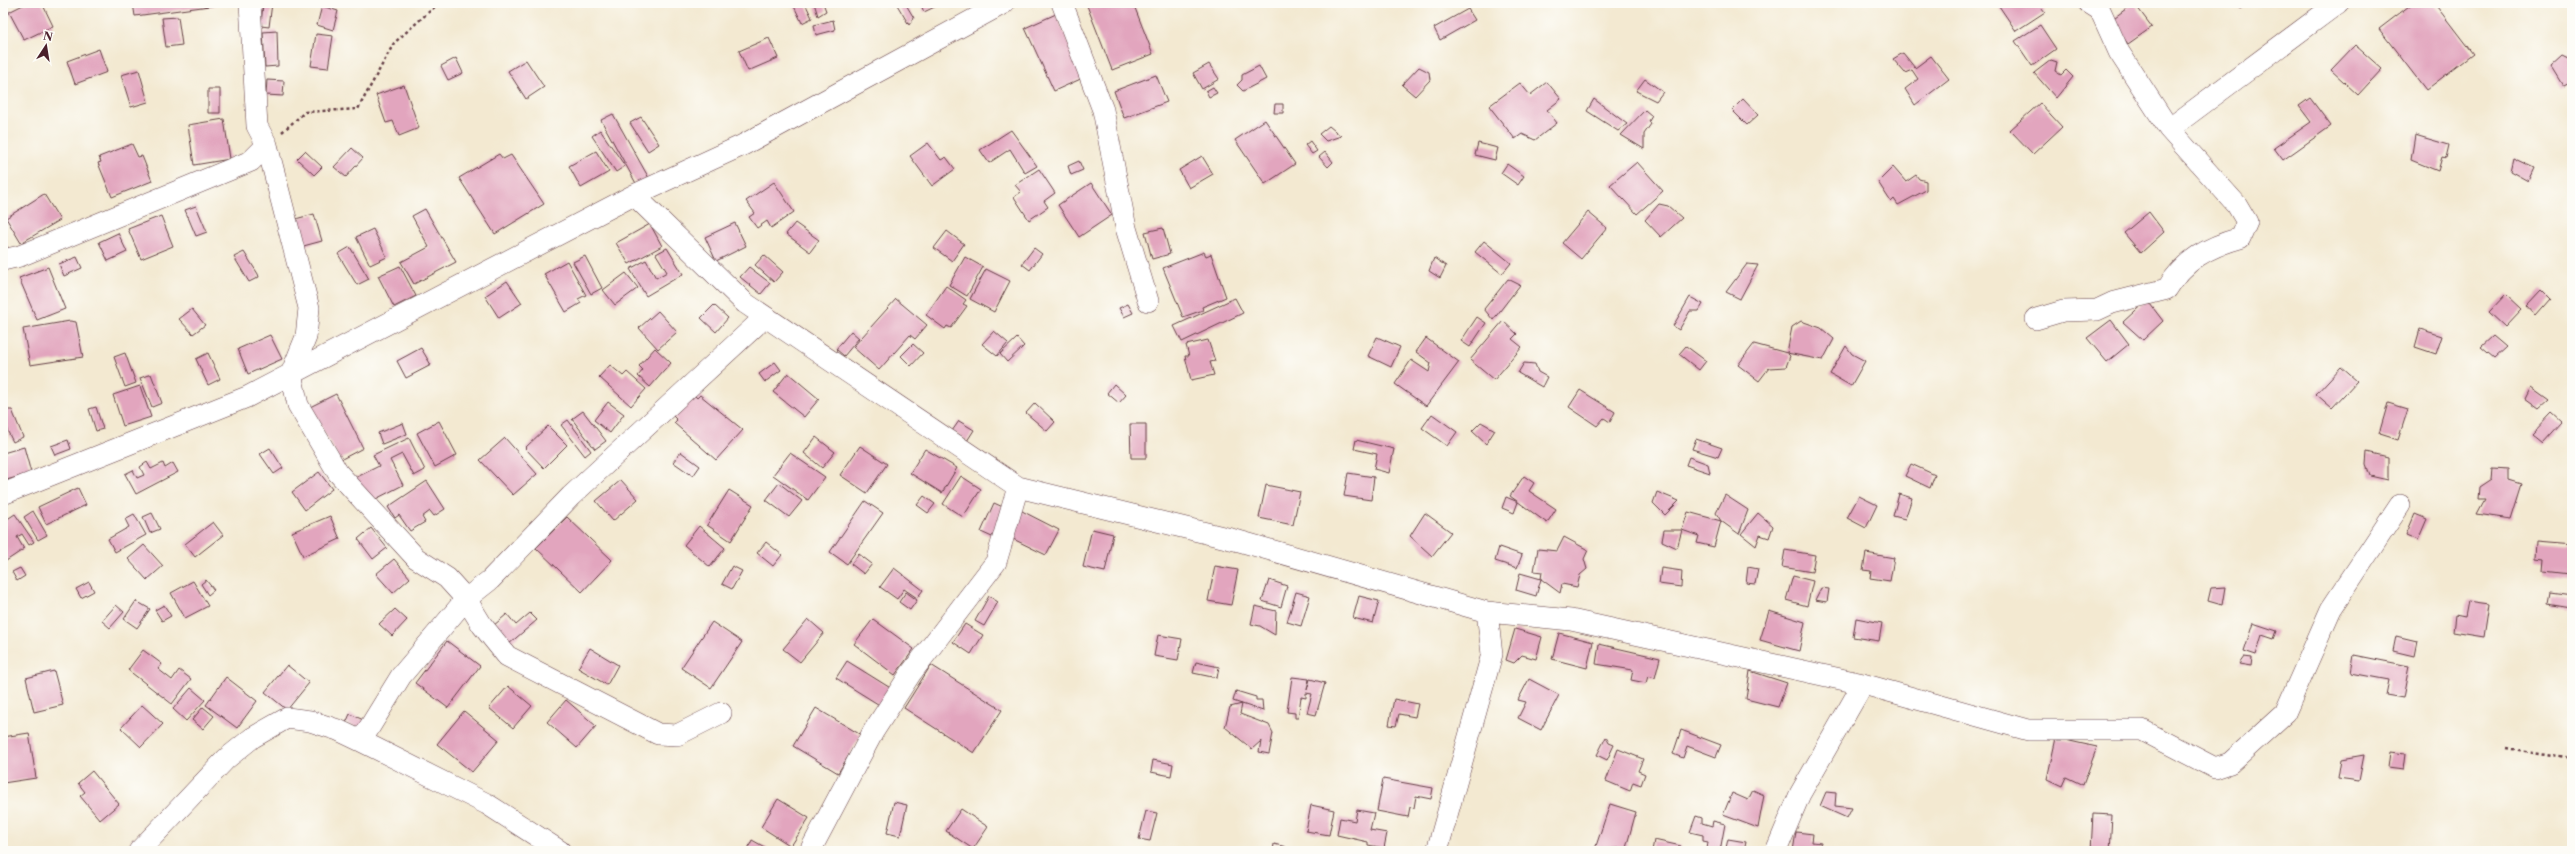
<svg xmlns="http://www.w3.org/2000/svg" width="2575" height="854" viewBox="0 0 2575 854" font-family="'Libre Caslon Text',serif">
  <rect width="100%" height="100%" fill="#fdfcf7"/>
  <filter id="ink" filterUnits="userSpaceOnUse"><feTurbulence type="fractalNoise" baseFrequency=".025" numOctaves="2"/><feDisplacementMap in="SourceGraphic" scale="8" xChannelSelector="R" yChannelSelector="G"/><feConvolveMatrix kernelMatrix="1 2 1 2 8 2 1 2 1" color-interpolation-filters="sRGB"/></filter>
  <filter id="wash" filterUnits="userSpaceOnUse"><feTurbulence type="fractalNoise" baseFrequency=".012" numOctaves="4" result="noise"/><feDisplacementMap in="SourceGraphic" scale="16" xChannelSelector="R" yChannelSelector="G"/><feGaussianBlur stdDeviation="0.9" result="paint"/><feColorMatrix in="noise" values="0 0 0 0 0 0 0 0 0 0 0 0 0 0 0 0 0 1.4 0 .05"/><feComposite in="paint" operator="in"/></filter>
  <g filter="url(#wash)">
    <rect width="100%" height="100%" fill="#f3e9d1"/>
    <g id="blocks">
      <path fill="#e2a5be" d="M27,3H42L53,26L24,40L9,12Z
        M133,3H217V5L135,16Z
        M263,3H272L269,27L261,26Z
        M805,3L812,18L802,23L793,4Z
        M814,3H823L826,11L818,16Z
        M896,3H905L914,18L909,25Z
        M920,3H943L924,12Z
        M1086,3H1133L1153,54L1112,70Z
        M1997,3H2038L2045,12L2016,31Z
        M2134,3L2152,27L2128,44L2111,20Z
        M2237,3H2248L2241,9Z
        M2413,3H2434L2473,54L2426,90L2379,29Z
        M322,6L338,11L333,30L317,25Z
        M1468,9L1475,20L1440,40L1434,28Z
        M1056,14L1085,77L1054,91L1025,28Z
        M178,17L182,45L166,47L162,18Z
        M833,20L835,30L816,35L814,25Z
        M2040,25L2056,49L2032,66L2015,41Z
        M277,31L278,66L265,67L263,32Z
        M316,34L333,36L328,68L311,66Z
        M769,38L778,58L748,71L739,51Z
        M2355,45L2382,69L2358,95L2331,70Z
        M99,49L107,72L75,84L67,61Z
        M1903,53L1915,68L1931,56L1949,79L1915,105L1905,89L1918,79L1912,70L1905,73L1893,59Z
        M2562,54L2572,59V81L2563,86L2550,65Z
        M456,58L463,73L448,80L441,66Z
        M526,60L544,87L526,99L508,71Z
        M2051,60L2057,62L2055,71L2061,75L2066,70L2073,77L2056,98L2034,73Z
        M1209,64L1219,79L1202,89L1193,73Z
        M1259,66L1266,79L1243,91L1237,85L1242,80V75Z
        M1419,67L1429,72L1430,80L1415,96L1402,85Z
        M139,70L148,102L131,107L121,75Z
        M1156,75L1167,102L1124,118L1114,91Z
        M1645,79L1663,92L1656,101L1636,91Z
        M267,80L284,81L283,96L266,95Z
        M1547,82L1561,99L1547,110L1557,123L1535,140L1522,134L1515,139L1489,106L1520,83L1530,95Z
        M404,85L419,128L399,136L393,121L386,123L376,95Z
        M1213,87L1217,93L1209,97L1206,91Z
        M208,89H220V113H208Z
        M2310,98L2331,126L2283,160L2274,148L2311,122L2299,106Z
        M1594,99L1627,124L1618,131L1587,111Z
        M1743,99L1758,115L1747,125L1732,110Z
        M2040,103L2062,127L2033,154L2010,130Z
        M1275,104H1283V113H1274Z
        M1645,110L1652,116L1649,121L1651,124L1644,134V149L1621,135Z
        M613,114L650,180L638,187L601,120Z
        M641,117L659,144L648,151L630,123Z
        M224,119L230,159L194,165L188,125Z
        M1265,120L1295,164L1265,184L1235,140Z
        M1329,126L1341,136L1326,141L1319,134Z
        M600,130L625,166L616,172L592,136Z
        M1011,130L1037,166L1025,173L1010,149L989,163L980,150Z
        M2415,135L2449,145L2446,158L2442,157L2438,171L2411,160Z
        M1310,141L1317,151L1312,154L1305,145Z
        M928,143L941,160L946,157L955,169L932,186L910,156Z
        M1478,143L1498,148L1495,160L1475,155Z
        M132,144L138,157L142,156L152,181L112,197L98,163L101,162L99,157Z
        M352,148L363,158L346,177L334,167Z
        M305,151L322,167L314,175L297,159Z
        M596,151L609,172L581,188L569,166Z
        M1325,152L1333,162L1328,167L1319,157Z
        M499,154L503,159L511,155L544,204L495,234L459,178Z
        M1202,156L1213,174L1189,188L1179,170Z
        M2513,158L2534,168L2528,181L2510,171Z
        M1079,161L1083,170L1071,175L1068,166Z
        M1637,162L1663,191L1637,214L1610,185Z
        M1507,164L1524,176L1518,185L1501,173Z
        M1893,167L1906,182L1916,175L1919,179L1926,181V190L1898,205L1894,199L1891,202L1878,182Z
        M1039,169L1055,193L1044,201L1048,207L1029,220L1014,197L1021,192L1015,185Z
        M774,182L794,212L771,228L767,221L757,228L749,217L755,213L746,201Z
        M1091,183L1112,215L1079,237L1058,205Z
        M44,194L60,220L21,243L6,218Z
        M1659,204L1668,206L1682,218L1661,237L1645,220Z
        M196,206L207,232L196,236L185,210Z
        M425,209L456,262L414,284L401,262L429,247L412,216Z
        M1588,212L1607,228L1581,259L1562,243Z
        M2149,212L2164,232L2141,253L2124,233Z
        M314,214L322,241L296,248L288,221Z
        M161,216L173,246L141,259L128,229Z
        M735,223L746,246L716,261L705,237Z
        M795,223L819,240L810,252L786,234Z
        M650,224L662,246L629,264L616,243Z
        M1163,228L1170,254L1152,259L1145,232Z
        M373,229L387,257L370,265L356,237Z
        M947,231L964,244L952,261L934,248Z
        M118,233L127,252L108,261L99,242Z
        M3,240L8,248L3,250Z
        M1484,241L1511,263L1502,274L1475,252Z
        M350,247L369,279L357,285L338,254Z
        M667,248L683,274L646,296L630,269L646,260L656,278L667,272L656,254Z
        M1034,248L1042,254L1030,270L1022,264Z
        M244,252L258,274L259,277L249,282L234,257Z
        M1204,252L1206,256L1211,254L1226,297L1202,307L1203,310L1183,317L1163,268Z
        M764,255L783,272L774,282L755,265Z
        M585,256L602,288L591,294L573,262Z
        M77,257L82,268L64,276L59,264Z
        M965,257L983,267L967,296L949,285Z
        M1434,258L1446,266L1440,278L1429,271Z
        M567,261L586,295L578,299L581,303L566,312L544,274Z
        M1747,264L1758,265L1740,299L1726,292Z
        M400,266L416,296L394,307L378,276Z
        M48,267L65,309L37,320L19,278Z
        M749,267L770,283L761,294L740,277Z
        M986,269L1010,281L994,312L970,299Z
        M626,273L638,288L615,305L603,290Z
        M1508,279L1520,285L1493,320L1484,309Z
        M507,281L522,303L499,318L485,296Z
        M946,286L966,300L963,304L967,306L951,328L947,326L945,329L926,315Z
        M2541,291L2549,299L2535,315L2527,306Z
        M2506,294L2522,309L2505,327L2489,312Z
        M1690,297L1703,304L1699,311H1690L1679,330L1673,326Z
        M1235,298L1243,313L1182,342L1174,326Z
        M896,299L927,325L915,339L910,335L879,370L853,347Z
        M2147,300L2163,321L2143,340L2123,322Z
        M1128,304L1133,313L1124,317L1119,308Z
        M714,305L728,318L716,332L701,318Z
        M192,309L205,325L193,334L179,319Z
        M658,311L677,332L658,349L639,328Z
        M1477,317L1486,323L1470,347L1461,341Z
        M2111,320L2129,344L2107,362L2087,338Z
        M70,321L76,322L83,357L30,365L23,329Z
        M1503,321L1517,334L1512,339L1522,347L1494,380L1470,360Z
        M1801,321L1821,328L1834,339L1823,360L1787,353L1792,327Z
        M2420,329L2442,336L2436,354L2415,347Z
        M851,331L859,338L844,356L836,349Z
        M994,331L1008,343L997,356L982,344Z
        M270,335L282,359L248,374L238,349Z
        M2493,336L2506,347L2494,358L2481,347Z
        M1377,337L1400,347L1391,367L1368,356Z
        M1017,338L1024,346L1007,362L1000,354Z
        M1426,338L1459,362L1426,406L1395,384L1411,360L1429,372L1431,363L1416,352Z
        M1208,340L1215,361L1210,362L1214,375L1191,380L1185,356H1189L1186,345Z
        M913,344L923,353L911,366L901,356Z
        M1754,344L1787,353L1790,356L1786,367L1769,368L1759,381L1738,365Z
        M1686,346L1706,361L1699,370L1679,354Z
        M1846,346L1852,354L1865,361L1851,386L1830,374Z
        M421,348L431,365L406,378L397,361Z
        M655,348L671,363L650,387L638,376L643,370L639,366Z
        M125,353L136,383L125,387L114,357Z
        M208,353L220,379L208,385L196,359Z
        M775,362L781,370L765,382L759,374Z
        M1524,363L1535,364L1538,372L1547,377L1542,387L1518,373Z
        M610,365L623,376L627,372L646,389L631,406L599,377Z
        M2341,367L2357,381L2332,408L2316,394Z
        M788,373L819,399L804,417L773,392Z
        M151,374L162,403L152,407L140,378Z
        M1114,384L1126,395L1119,403L1107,393Z
        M140,386L151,417L123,426L113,395Z
        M2531,388L2549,401L2539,410L2525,400Z
        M1580,390L1615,412L1610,422L1604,418L1597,426L1569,407Z
        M692,393L697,398L700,395L743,430L716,460L674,423L677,420L673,416Z
        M336,394L363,448L340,460L310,407Z
        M608,402L624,414L610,433L594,420Z
        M1035,403L1055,422L1047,431L1026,413Z
        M2388,403L2408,409L2398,440L2379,434Z
        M96,407L103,429L96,431L89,409Z
        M3,410H12L23,437L13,442L3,422Z
        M583,411L606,441L595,449L572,419Z
        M1432,414L1457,432L1447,446L1422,428Z
        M2552,414L2562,423L2543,444L2532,435Z
        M568,420L591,451L585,456L561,425Z
        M439,421L457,455L435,467L417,433Z
        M959,421L974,430L967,441L952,431Z
        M1481,422L1495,430L1486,444L1472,431Z
        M403,423L407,434L382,444L378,433Z
        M1130,424H1146V458H1131Z
        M548,426L567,445L544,468L525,448Z
        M816,437L835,452L822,468L804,453Z
        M409,438L425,470L414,476L402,454L390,460L403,485L368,503L355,478L379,466L373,455Z
        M505,438L537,474L513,495L480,460Z
        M1696,439L1722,448L1718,457L1692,449Z
        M68,440L71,449L55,455L51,446Z
        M1356,440L1394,449L1389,473L1374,469L1377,454L1354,449Z
        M860,446L887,464L867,493L840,475Z
        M24,447L31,473L3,481V453Z
        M270,448L283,468L274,474L260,454Z
        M925,449L957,468L942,493L910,473Z
        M681,452L700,466L693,476L673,462Z
        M2367,452L2388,457V480L2370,476L2366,465Z
        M790,453L825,477L808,500L773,475Z
        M1689,457L1708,464L1710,473L1686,465Z
        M147,462L151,469L163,463L165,468L173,463L178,472L136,494L125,474L133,470L137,478L144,475L140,467Z
        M1911,464L1935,475L1930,488L1905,476Z
        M2492,469L2509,470V480L2522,484L2511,519L2477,514L2485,499H2478L2479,487L2491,479Z
        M319,472L332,489L305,510L292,492Z
        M1348,473L1374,477L1371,500L1344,496Z
        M961,476L981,489L963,517L943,504Z
        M1524,476L1534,483L1529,491L1556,509L1547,523L1510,496Z
        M621,480L638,499L613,521L596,501Z
        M427,481L445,509L434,516L430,511L422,517L425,522L410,531L399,515L395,518L388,507Z
        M779,483L802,501L789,517L766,500Z
        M1266,485L1300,492L1293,525L1259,518Z
        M78,488L86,505L46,524L38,507Z
        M729,490L753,505L731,541L707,525Z
        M1657,492L1679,501L1665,515L1653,503Z
        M1899,494L1912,498L1905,519L1893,516Z
        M1725,495L1748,510L1739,534L1721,521L1716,513Z
        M924,496L935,504L928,513L917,505Z
        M1859,496L1877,505L1866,528L1847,518Z
        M1506,497L1518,502L1514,513L1502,508Z
        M865,501L883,513L847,564L830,552Z
        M994,503L1005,508L992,537L981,532Z
        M1020,510L1059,530L1046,555L1007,536Z
        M33,511L47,535L38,540L24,517Z
        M1688,512L1721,521L1714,547L1697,543L1699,536L1682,530Z
        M152,513L160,529L150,533L143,517Z
        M1425,513L1451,532L1432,556L1410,536Z
        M1758,513L1773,526L1769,538L1760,535L1756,546L1741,534Z
        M15,514L34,542L29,545L22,534L17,537L24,549L3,563V522Z
        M134,514L146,535L115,552L108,539L129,527L125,519Z
        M2415,514L2427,519L2418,540L2406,535Z
        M330,516L340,539L303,556L292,532Z
        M567,517L612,560L582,592L536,548Z
        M213,522L223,535L195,557L185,544Z
        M699,526L725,548L710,567L684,545Z
        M371,528L387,548L373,559L358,539Z
        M1092,529L1113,534L1105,572L1083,567Z
        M1664,530H1682L1677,548L1662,541Z
        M1564,537L1588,550L1584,559L1587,569L1580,575L1577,587L1562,584L1560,593L1541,579L1542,572L1534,571L1538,549L1557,551Z
        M2537,540L2572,543L2569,575L2543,572L2544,560L2536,559Z
        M766,542L782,555L773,566L757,553Z
        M144,545L163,566L147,580L128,559Z
        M1499,547L1522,555L1517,568L1495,561Z
        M1785,550L1815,555L1812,572L1782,567Z
        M1866,553L1894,558L1890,581L1870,578L1871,571L1863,570Z
        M859,554L872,564L864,574L851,564Z
        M394,559L410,578L393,593L376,574Z
        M732,566L742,571L732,589L722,584Z
        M1215,566L1238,570L1231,605L1208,601Z
        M1748,567L1758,569L1755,584L1746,583Z
        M20,568L25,576L17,581L12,572Z
        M894,568L923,590L917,598L904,589L897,599L880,587Z
        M1661,568L1682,571L1681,587L1659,584Z
        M1520,573L1541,579L1536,596L1516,590Z
        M1793,576L1813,581L1807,606L1786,600Z
        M206,580L214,590L208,595L201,584Z
        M1269,580L1287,586L1281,607L1262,601Z
        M193,581L208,606L185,618L171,593Z
        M89,582L94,591L81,598L76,589Z
        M2225,587L2222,605L2208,601L2211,588Z
        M1821,588L1829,589L1827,602L1815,600Z
        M906,592L917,600L910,610L899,602Z
        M1296,592L1310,596L1301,626L1287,622Z
        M2550,593L2572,596V608L2548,604Z
        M989,596L998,602L984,626L975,621Z
        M1359,596L1379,601L1373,623L1353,618Z
        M136,601L150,609L137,628L124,619Z
        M2468,601L2489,604L2484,637L2453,632L2455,615L2465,617Z
        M116,605L124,612L110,628L102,621Z
        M164,605L171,616L162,621L155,610Z
        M1255,606L1276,611L1275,635L1260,626L1251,624Z
        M395,609L407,620L392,636L379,624Z
        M1769,611L1805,622L1799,651L1760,640Z
        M530,613L537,620L509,644L493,626L507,614L516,625Z
        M1856,618L1882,623L1879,641L1853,637Z
        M808,619L824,633L800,662L783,649Z
        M873,619L914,649L895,675L854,644Z
        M712,622L742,642L711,688L681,668Z
        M2253,623L2277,631L2274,639L2262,635L2256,655L2244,651Z
        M965,624L983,635L971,654L953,642Z
        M1515,629L1542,637L1536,659L1522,655L1514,663L1506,660Z
        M1559,633L1593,642L1587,668L1552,659Z
        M1158,635L1182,639L1178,660L1154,656Z
        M2396,636L2417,641L2414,656L2393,651Z
        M447,641L480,666L448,708L415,683Z
        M1599,644L1660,658L1655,678L1648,676L1646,683L1631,680L1633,670L1596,664Z
        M590,648L618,665L607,685L578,668Z
        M143,650L162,664L158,669L172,680L179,670L191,679L172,704L128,670Z
        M2354,655L2409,666L2403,698L2386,695L2389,680L2351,673Z
        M2244,657L2252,658L2251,666L2239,664Z
        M847,661L892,689L881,706L836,678Z
        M1196,662L1219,667L1217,678L1193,673Z
        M287,665L309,683L287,710L265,692Z
        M931,665L1002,710L974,753L904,708Z
        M54,671L63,705L34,712L26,678Z
        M1750,671L1787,683L1778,707L1746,699Z
        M226,677L257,701L237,728L206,705Z
        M1292,677L1309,679L1307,690L1310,679L1325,683L1316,715L1307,713L1312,694L1306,693V698L1301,697L1298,718H1295V713L1287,712Z
        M1529,679L1559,695L1541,730L1518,718L1526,702L1518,700Z
        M508,686L532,706L513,728L489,708Z
        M191,688L205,700L186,721L173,709Z
        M1236,691L1256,697V700H1262L1263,711L1242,704L1240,714L1269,725L1273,733L1269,754L1259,752L1261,741L1252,749L1225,727L1230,707L1242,704L1233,701Z
        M1394,699L1418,704L1415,717L1399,714L1396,726L1389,725Z
        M566,700L596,726L577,748L547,722Z
        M142,705L163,724L141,747L121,728Z
        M203,707L214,716L203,729L192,720Z
        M816,708L861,735L838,773L793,746Z
        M464,711L499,740L472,772L437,744Z
        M350,714L368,722L364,731L346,723Z
        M1681,730L1721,745L1716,757L1687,746L1683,758L1673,754Z
        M29,733L36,778L3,783V737Z
        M1606,737L1609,743L1614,745L1607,760L1597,755Z
        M2056,738L2097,747L2083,785L2066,777L2062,786L2047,779Z
        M1618,749L1643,759L1638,771L1645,774L1641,785L1633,782L1630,791L1606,781Z
        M2390,752L2405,754L2403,770L2388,768Z
        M2364,755L2359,781L2338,778L2341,759Z
        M1153,760L1173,764L1171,776L1151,772Z
        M92,771L119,804L100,820L80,796L85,792L78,783Z
        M1383,779L1433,788L1431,799L1416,796L1414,808L1410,807L1408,817L1377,811Z
        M1753,790L1764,795L1758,828L1723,815L1732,793L1748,800Z
        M1826,792L1836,793L1835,806L1852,808L1847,818L1820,806Z
        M778,799L809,818L791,846L761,827Z
        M894,802L907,805L900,836L887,833Z
        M1610,804L1636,812L1626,848L1595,849Z
        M1311,805L1334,810L1329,835L1306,831Z
        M961,809L988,827L973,849L946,831Z
        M1357,810L1374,813L1370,830L1387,833L1384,848L1368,845V842L1337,835L1340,818L1355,821Z
        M1146,811L1157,813L1150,841L1139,839Z
        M2093,814L2112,815L2110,851H2091Z
        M1696,816L1702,818V823L1712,826L1713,821L1725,824L1720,851L1707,849L1708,842L1703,841V835L1690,832Z
        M1796,832L1813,834L1812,842L1821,843L1820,851H1793Z
        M1728,839L1746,842L1744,851L1726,848Z
        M752,840L770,850L769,851H747Z
        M1654,840L1681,846L1680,851H1652Z
        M1274,844L1286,847L1285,851H1273Z"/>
    </g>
  </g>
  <g filter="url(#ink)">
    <use href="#blocks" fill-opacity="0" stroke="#633d44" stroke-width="1"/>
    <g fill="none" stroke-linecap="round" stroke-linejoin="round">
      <defs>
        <path id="minor" d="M250,3L257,126L267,145L309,308L306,337L291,374L298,405L338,473L416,558L447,578L466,599L482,625L507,656L658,734L677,735L721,713
          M1062,3L1103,110L1126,228L1148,301
          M2169,129L2338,3
          M634,195L745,303L1018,487L1239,541L1487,612L1492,654L1437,851
          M3,260L20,256L251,161L267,145
          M2036,319L2063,311L2097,310L2112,303L2167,289C2184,260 2208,247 2240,238L2247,222L2237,205L2169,129L2119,52L2100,10L2089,3
          M3,494L247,397L634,195L743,145L1004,3
          M1487,612L1571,620L1863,684L2028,730H2142L2215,768L2230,763L2285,713L2331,609L2400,505
          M361,741L401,676L466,599L490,580L571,496L765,317
          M139,851L226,759L252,738L287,718L310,721L338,730L361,741L487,804L560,851
          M810,851L873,732L911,673L996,562L1018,487
          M1776,851L1800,794L1863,684"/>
      </defs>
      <use href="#minor" stroke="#633d44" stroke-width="22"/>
      <path stroke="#633d44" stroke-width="2.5" stroke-dasharray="3 3" stroke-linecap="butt" d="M282,132L305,112L358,109L394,43L439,3
        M2506,748L2572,758"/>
      <use href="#minor" stroke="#fff" stroke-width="21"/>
    </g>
  </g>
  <rect width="2575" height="854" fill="none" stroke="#fdfcf7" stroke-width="16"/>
  <g transform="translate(46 46) rotate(12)" stroke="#fdfcf7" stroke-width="3" paint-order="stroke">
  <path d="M0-3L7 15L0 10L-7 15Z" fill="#4a1f2b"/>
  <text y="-6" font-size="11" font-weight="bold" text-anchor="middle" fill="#4a1f2b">N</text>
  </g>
</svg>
